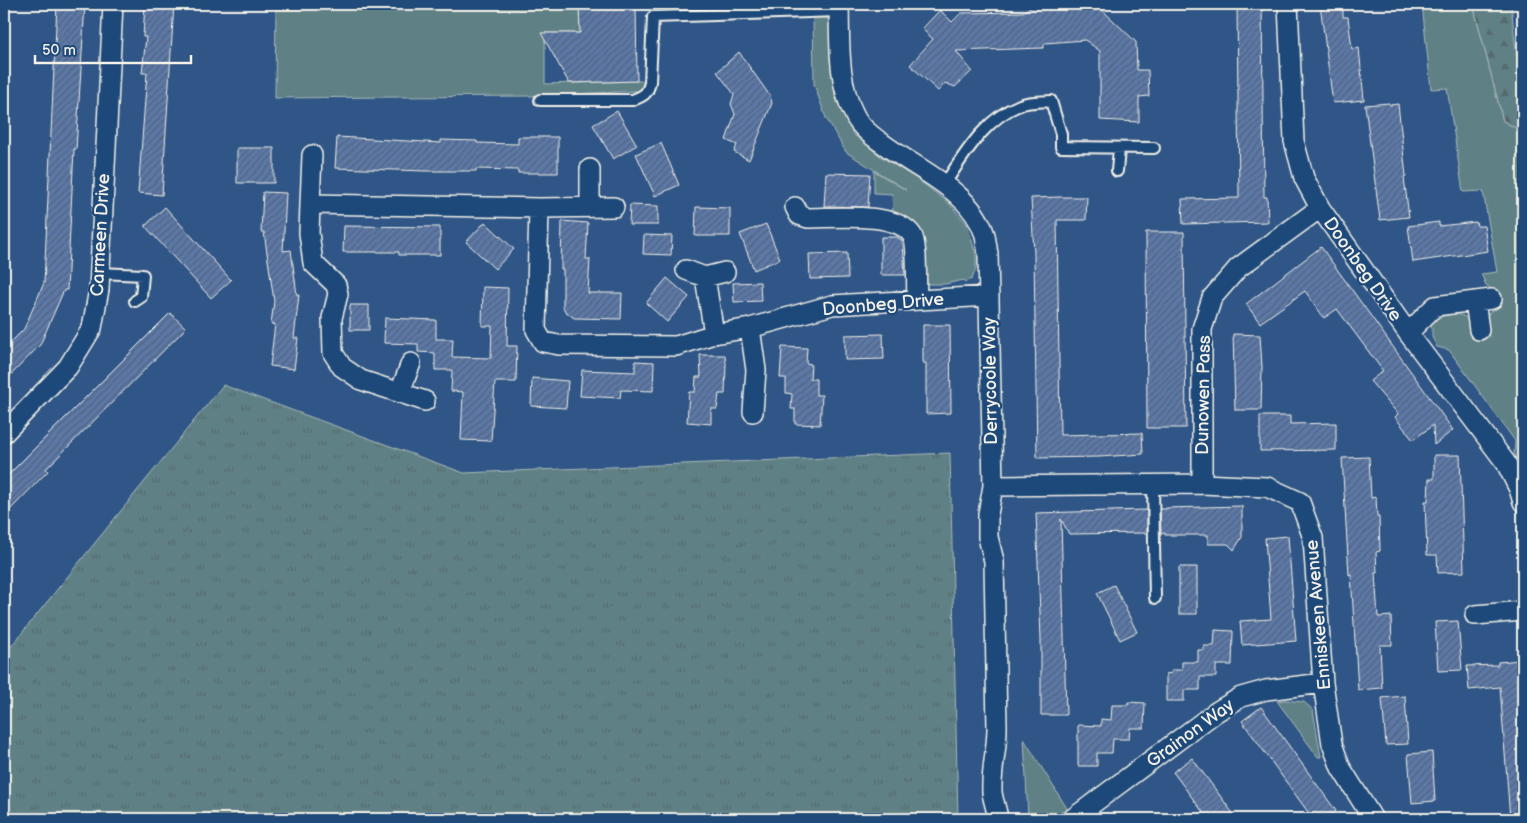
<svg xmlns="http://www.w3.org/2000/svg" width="1527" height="823" viewBox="0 0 1527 823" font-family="'Balsamiq Sans',sans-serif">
  <defs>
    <pattern id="forest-firs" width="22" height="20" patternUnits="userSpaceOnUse" patternTransform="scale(1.25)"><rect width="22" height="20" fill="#5f8186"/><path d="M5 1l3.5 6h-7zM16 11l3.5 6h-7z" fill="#566a6c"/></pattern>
    <pattern id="park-tufts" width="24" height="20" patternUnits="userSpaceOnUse" patternTransform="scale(1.25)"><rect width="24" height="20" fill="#5f8186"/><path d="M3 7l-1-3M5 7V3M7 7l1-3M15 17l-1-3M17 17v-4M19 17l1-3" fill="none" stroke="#566a6c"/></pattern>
    <pattern id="building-hatch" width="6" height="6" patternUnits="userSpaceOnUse" patternTransform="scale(1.25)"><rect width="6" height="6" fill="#5b78a7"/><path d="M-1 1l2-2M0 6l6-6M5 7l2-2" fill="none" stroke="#53627b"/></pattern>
  </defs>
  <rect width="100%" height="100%" fill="#2f5687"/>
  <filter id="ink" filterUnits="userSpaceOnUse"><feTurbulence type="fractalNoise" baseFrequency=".02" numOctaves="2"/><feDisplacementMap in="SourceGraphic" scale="10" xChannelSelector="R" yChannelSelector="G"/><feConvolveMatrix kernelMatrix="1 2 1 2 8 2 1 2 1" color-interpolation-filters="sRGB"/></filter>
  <g filter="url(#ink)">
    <path fill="#5f8186" stroke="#aab9b7" d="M276,4H579L580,33H545V84L637,81H644L641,89L638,91L528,96L275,98Z
      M1422,4H1473L1503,121L1523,132V471L1514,454L1515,441L1449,350L1437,347L1432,337V328L1430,326C1431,324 1433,322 1435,320C1443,314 1462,311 1468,320C1472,325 1472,333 1473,339L1489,337C1487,321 1482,312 1501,306L1500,295L1486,285L1481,274L1497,272L1483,191L1463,192L1447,88L1431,89Z
      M813,16H823L830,21V59L835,97L853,134L880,156L917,179L949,203L967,224L976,255V269L972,279L966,282L964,280L945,284H925L893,214L892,194L874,193V171L906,190L846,152L826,118L814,84Z
      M1285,700L1304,702L1313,710L1321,757H1318L1277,701Z
      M1024,739L1068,810L1052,815L1028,817Z"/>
    <path fill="url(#forest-firs)" stroke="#aab9b7" d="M1473,4H1511L1523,117V132L1503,121Z"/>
    <path fill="url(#park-tufts)" stroke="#aab9b7" d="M223,385L464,473L950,453L958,819H4V655Z"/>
    <path fill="url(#building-hatch)" stroke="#f4f1e8" d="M57,4H85L76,149H74L67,290H64L40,345L4,382V349L24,329L44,283Z
      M145,4H174L162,195L138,193L147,73H142L146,37H143Z
      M579,4H636L637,81L569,83L541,33H580Z
      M1035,4L1097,5L1136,42L1137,70H1148L1149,96L1139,97V122L1100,120V51L1085,40L1045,43L1043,48L956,51L972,71L955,87L945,83L938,91L910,65L933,39L922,29L940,10L952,22L961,13L1023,12Z
      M1237,4H1262L1264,197H1267L1268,222L1183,224L1182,199L1239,198Z
      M1320,4H1343V17H1348L1352,49L1359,48L1364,100L1333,103Z
      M739,52L770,96L772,103L749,160L734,152L737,145L726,140L735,114L731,104L734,94L717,72Z
      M1389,103L1390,105L1398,104L1406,176L1404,177L1409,217L1380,220L1365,105Z
      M617,111L637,145L613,159L593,125Z
      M337,137L408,141L441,143V140L477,141V143L518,144V137H558V173H518V170L476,169V171H425L335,168Z
      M661,143L679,185L655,196L636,154Z
      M237,148H274V183H237Z
      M826,173L870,174L868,207L824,206Z
      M263,192L286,193L283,251L291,250L297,295H299L294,338H298L294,369L270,366L275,324H271L274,301L264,232H261Z
      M1060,197H1087L1086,220H1057L1060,435L1142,433L1143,454L1099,457L1037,458L1034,254L1031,198Z
      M630,205L658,206V225H629Z
      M165,207L231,280L211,298L145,226Z
      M696,207L730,208V236H695Z
      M562,221L588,223L586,259H590L588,293H622L621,319L574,318L565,311L563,307V269H561Z
      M485,222L514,249L495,269L466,242Z
      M1439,222V226L1476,222L1477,226H1484L1488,251L1413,262L1408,226Z
      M766,224L780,259L754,270L740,234Z
      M344,226L440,227V255H399V252H343Z
      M1146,232H1184L1186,428H1147Z
      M644,235L672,236L671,255L643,254Z
      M881,237H897L903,242L905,275H881Z
      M1321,247L1453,430L1434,445L1433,425L1413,440L1395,417L1398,414L1370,381L1383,371L1337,309L1324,318L1305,291L1260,323L1246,304Z
      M847,253L848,278L810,279L809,254Z
      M667,278L689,297L667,322L646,303Z
      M760,282L761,301L734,302L733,283Z
      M483,287L508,288L507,346H517L516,382H495L491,441L461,440L463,392L451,391L452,370H435V353L418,352V344L384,343L385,318L436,320V339H453L452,357L491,358L492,326H482Z
      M350,305H369V330H350Z
      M170,313L186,328L46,469L48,471L4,516V479Z
      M923,325H950L951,413L926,414V363H923Z
      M883,334L884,359L845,360V335Z
      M1233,334L1260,335L1262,367L1261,410H1235Z
      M782,347L807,348L806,363L811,364L810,379H816V395H822L820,425L795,424V409H791L792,394L786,393V378H780Z
      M700,355H725L726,363L725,394H719L717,409H711V424L687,422L689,392H695L696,377H701Z
      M635,361L654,362L653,391L621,390L620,398L580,396L582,370L635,372Z
      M532,378L568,381L566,408L531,406Z
      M1260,416H1290V424L1336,423V450L1260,451Z
      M1434,455H1460L1464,572L1438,573L1437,555H1427L1425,501H1428L1429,479H1434Z
      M1369,457L1371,498L1376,497L1377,516H1379L1380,551L1376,552L1377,573H1375L1378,617L1391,616L1392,645H1380L1382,688L1358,690L1351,574L1349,575L1342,458Z
      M1242,506V537L1234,550L1228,544H1208V535H1165V533H1161L1160,509H1166V508Z
      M1147,510V533L1069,534L1061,519L1066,715H1041V639L1036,513Z
      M1288,536L1296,641L1242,645L1240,621L1271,619L1265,538Z
      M1179,567H1197V614H1179Z
      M1114,585L1137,632L1120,640L1097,593Z
      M1458,621L1462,670L1438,671L1435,622Z
      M1215,630L1233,631L1232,665H1216V677H1200V690H1184V701H1166V674L1172,673V670H1182V662H1198V650H1204V646H1214Z
      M1521,660L1523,682V819H1510L1500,687L1469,690L1467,666L1498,665V662Z
      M1405,696L1408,744L1386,745L1382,698Z
      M1128,702L1145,703L1144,728H1130L1129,739H1113L1112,753H1097V766H1078V725L1101,726V719L1111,720L1112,705H1128Z
      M1261,707L1336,811L1324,819H1313L1242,721Z
      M1432,752L1435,801L1412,803L1408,754Z
      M1192,758L1218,793L1237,819H1208L1173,772Z"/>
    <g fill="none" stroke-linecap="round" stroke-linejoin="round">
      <defs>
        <path id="lane" d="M540,100H633C643,96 648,94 650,82L653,17L839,11
          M1117,171L1119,149
          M944,185C964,155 985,118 1020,105C1029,101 1041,102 1051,101L1061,134V147L1154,148
          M100,273L143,275L141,297L135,301
          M1153,485L1155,598"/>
        <path id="street" d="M839,4C840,41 837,83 855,116C860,127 872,136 882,143C916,169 971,190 985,235C986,241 987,248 988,254L993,486L988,514V537L994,561L997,728C997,749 991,770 992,792C993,801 997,810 998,819
          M1288,4L1294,141L1304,178L1320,208L1408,333L1506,463L1519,489L1523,502
          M312,155L310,204L539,208L614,207
          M590,169V207
          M310,204L309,233L313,263L336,285L338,294L332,318L333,353L342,367L361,380L425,401
          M795,207L799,215L808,218C834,218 896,211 912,235C918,243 916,288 917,300
          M539,208L536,330L543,342L559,345L676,346L714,334L750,328L832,305L989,296
          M686,270L705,277L725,272
          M705,277L714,334
          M1475,301L1479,330
          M750,328L756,370L753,412
          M1408,333L1435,306L1492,299
          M400,392L411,363
          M4,433L68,367L92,328L99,289L113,4
          M1202,484V329L1212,298L1238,268L1320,208
          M993,486L1202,484L1267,487L1300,502L1313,538L1323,683L1332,744L1341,768L1373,819
          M1475,615L1523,611
          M1072,819L1216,712L1241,697L1266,690L1323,683"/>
      </defs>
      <use href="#lane" stroke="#f4f1e8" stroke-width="14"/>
      <use href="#street" stroke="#f4f1e8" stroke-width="22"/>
      <use href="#lane" stroke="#1f4a7a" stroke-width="10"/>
      <use href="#street" stroke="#1f4a7a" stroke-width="19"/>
    </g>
  </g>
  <g text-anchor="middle" stroke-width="4.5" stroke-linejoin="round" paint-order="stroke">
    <g font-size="18" fill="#f4f1e8" stroke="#1f4a7a">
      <text transform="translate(100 235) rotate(-87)" y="6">Carmeen Drive</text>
      <text transform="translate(1363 269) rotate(55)" y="6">Doonbeg Drive</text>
      <text transform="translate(883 304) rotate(-5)" y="6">Doonbeg Drive</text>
      <text transform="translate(990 381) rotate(-91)" y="6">Derrycoole Way</text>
      <text transform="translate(1203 395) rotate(-89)" y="6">Dunowen Pass</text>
      <text transform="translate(1318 615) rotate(-95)" y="6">Enniskeen Avenue</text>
      <text transform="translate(1190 733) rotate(-36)" y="6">Grainon Way</text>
    </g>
  </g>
  <rect width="1527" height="823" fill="none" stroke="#1f4a7a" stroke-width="20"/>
  <rect x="10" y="10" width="1507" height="803" fill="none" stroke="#f4f1e8" stroke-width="2" filter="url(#ink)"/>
  <path d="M35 55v8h156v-8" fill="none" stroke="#f4f1e8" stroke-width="2.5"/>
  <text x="42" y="55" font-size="15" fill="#f4f1e8" stroke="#1f4a7a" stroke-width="4" paint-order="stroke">50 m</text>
</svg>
